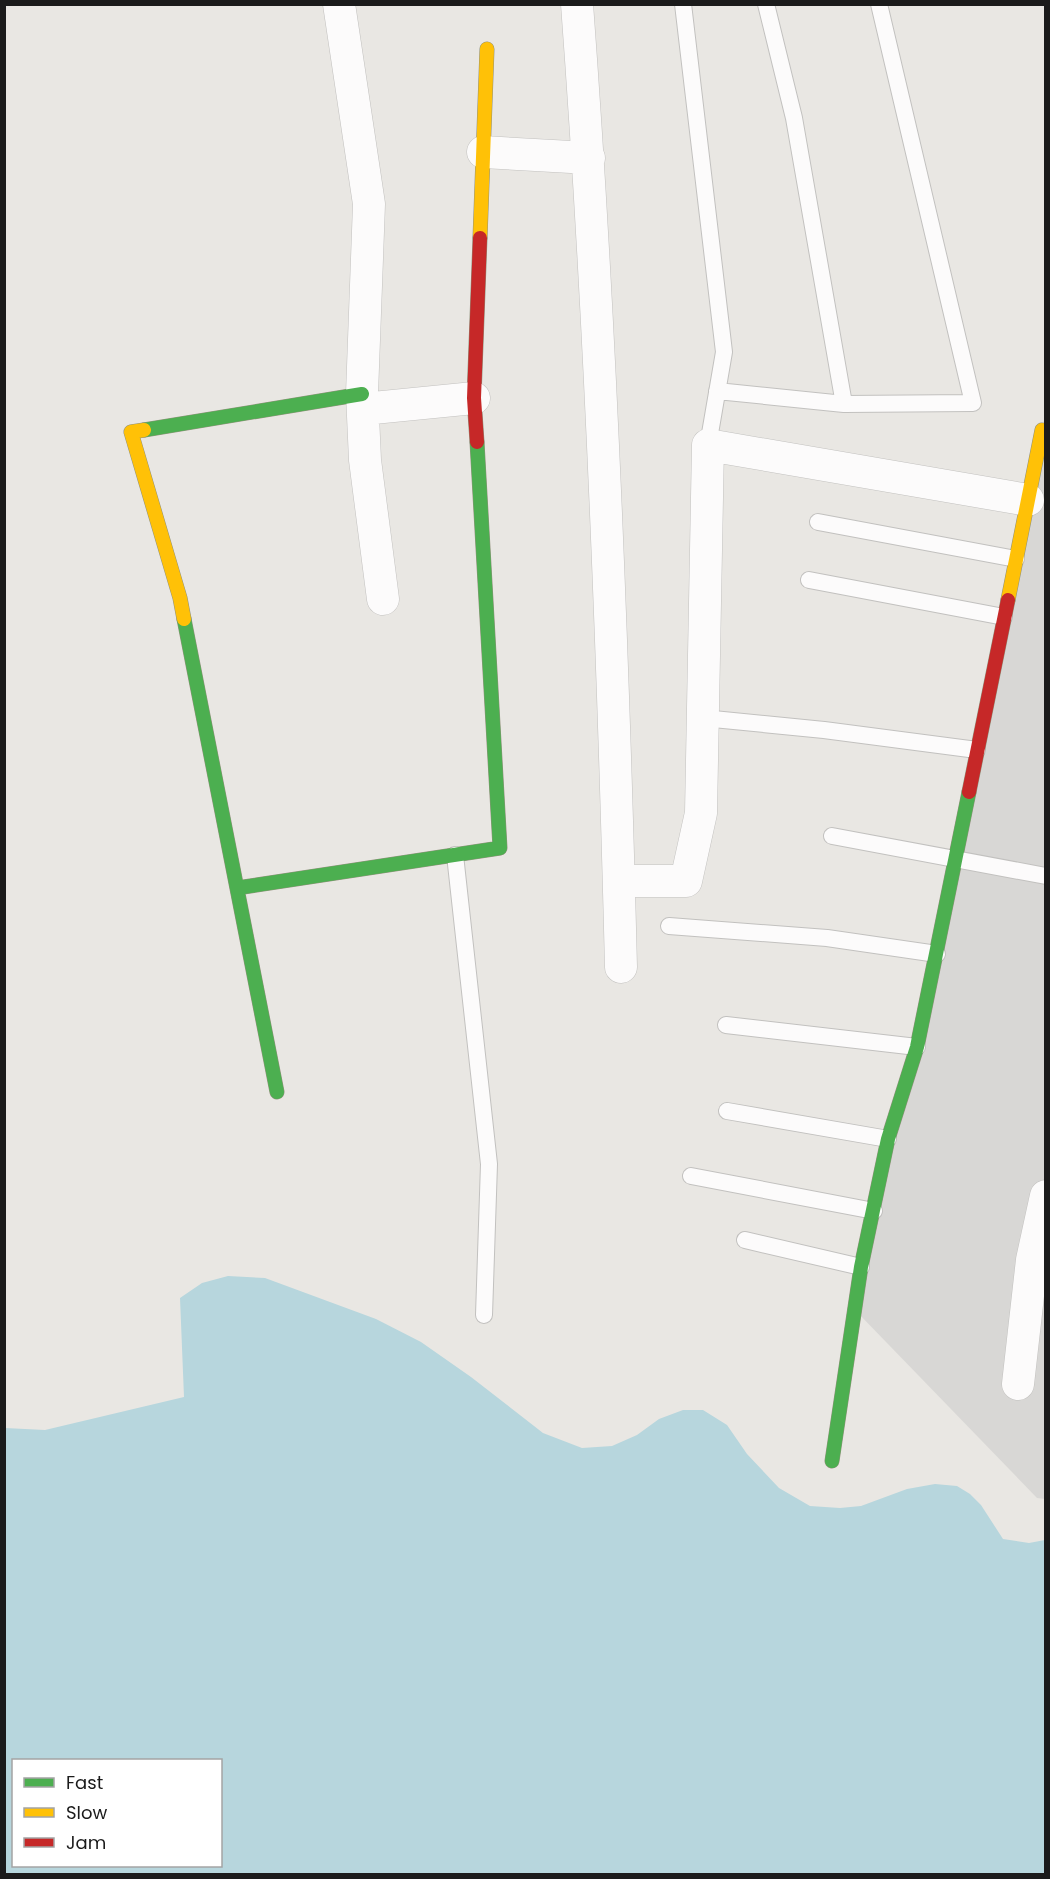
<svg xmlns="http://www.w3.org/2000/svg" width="1050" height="1879" viewBox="0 0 1050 1879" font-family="Poppins,sans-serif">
  <rect width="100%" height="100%" fill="#e9e7e3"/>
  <path fill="#d8d7d5" d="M1045,415V1499L1037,1498L857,1312Z"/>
  <path fill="#b7d6dd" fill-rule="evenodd" d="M228,1276L265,1278L376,1319L421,1342L471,1377L543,1433L582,1448L612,1446L637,1435L659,1419L683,1410H703L727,1425L747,1454L779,1488L810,1506L840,1508L861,1506L907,1489L935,1484L957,1486L970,1494L981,1505L1003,1539L1029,1543L1045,1540V1874H5V1428L45,1430L184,1397L180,1298L202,1283ZM14,1760H220V1866H14Z"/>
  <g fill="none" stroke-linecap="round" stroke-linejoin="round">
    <defs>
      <path id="lane" d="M683,4L724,352L708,445
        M766,4L794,118L844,404
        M717,391L844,404L973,403L879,4
        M818,522L1016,559
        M809,580L1004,617
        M703,718L824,730L977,750
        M832,836L1046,876
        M455,855L489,1164L484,1315
        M669,926L827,938L937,954
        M726,1025L917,1047
        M727,1111L888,1139
        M691,1176L874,1211
        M745,1240L861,1267"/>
      <path id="street" d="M339,4L369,204L362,394L365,460L383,599
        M577,4C601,325 613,646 621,967
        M483,152L589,158
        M363,409L474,398
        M619,881H686L701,813L708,445L1028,500
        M1018,1384L1032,1260L1046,1196"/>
      <path id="fast" d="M144,430L362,394
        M184,619L277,1092
        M237,888L500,848L477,442
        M832,1461L861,1267L888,1139L917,1047L969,792"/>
      <path id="slow" d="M480,238L487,49
        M144,430L131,432L180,598L184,619
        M1008,600L1042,430L1046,431"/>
      <path id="jam" d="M477,442L474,398L480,238
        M969,792L1008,600"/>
    </defs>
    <use href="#lane" stroke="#c2c1bf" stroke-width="18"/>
    <use href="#street" stroke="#c2c1bf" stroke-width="33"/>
    <use href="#fast" stroke="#91927c" stroke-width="15"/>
    <use href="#slow" stroke="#91927c" stroke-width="15"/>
    <use href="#jam" stroke="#91927c" stroke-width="15"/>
    <use href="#lane" stroke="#fcfbfb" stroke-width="16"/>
    <use href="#street" stroke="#fcfbfb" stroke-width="32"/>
    <use href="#fast" stroke="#4caf50" stroke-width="14"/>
    <use href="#slow" stroke="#ffc107" stroke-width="14"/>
    <use href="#jam" stroke="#c62828" stroke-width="14"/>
  </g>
  <rect width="1050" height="1879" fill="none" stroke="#1b1b1b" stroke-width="12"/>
  <rect x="12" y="1759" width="210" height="108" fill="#ffffff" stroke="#a4a4a4" stroke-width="1.5"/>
  <rect x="24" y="1778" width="30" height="9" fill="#4caf50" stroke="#a4a4a4" stroke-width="1.5"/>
  <text x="66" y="1789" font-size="18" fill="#1b1b1b">Fast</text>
  <rect x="24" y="1808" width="30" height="9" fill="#ffc107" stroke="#a4a4a4" stroke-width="1.5"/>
  <text x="66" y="1819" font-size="18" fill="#1b1b1b">Slow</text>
  <rect x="24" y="1838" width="30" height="9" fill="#c62828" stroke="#a4a4a4" stroke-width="1.5"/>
  <text x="66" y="1849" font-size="18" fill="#1b1b1b">Jam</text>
</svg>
